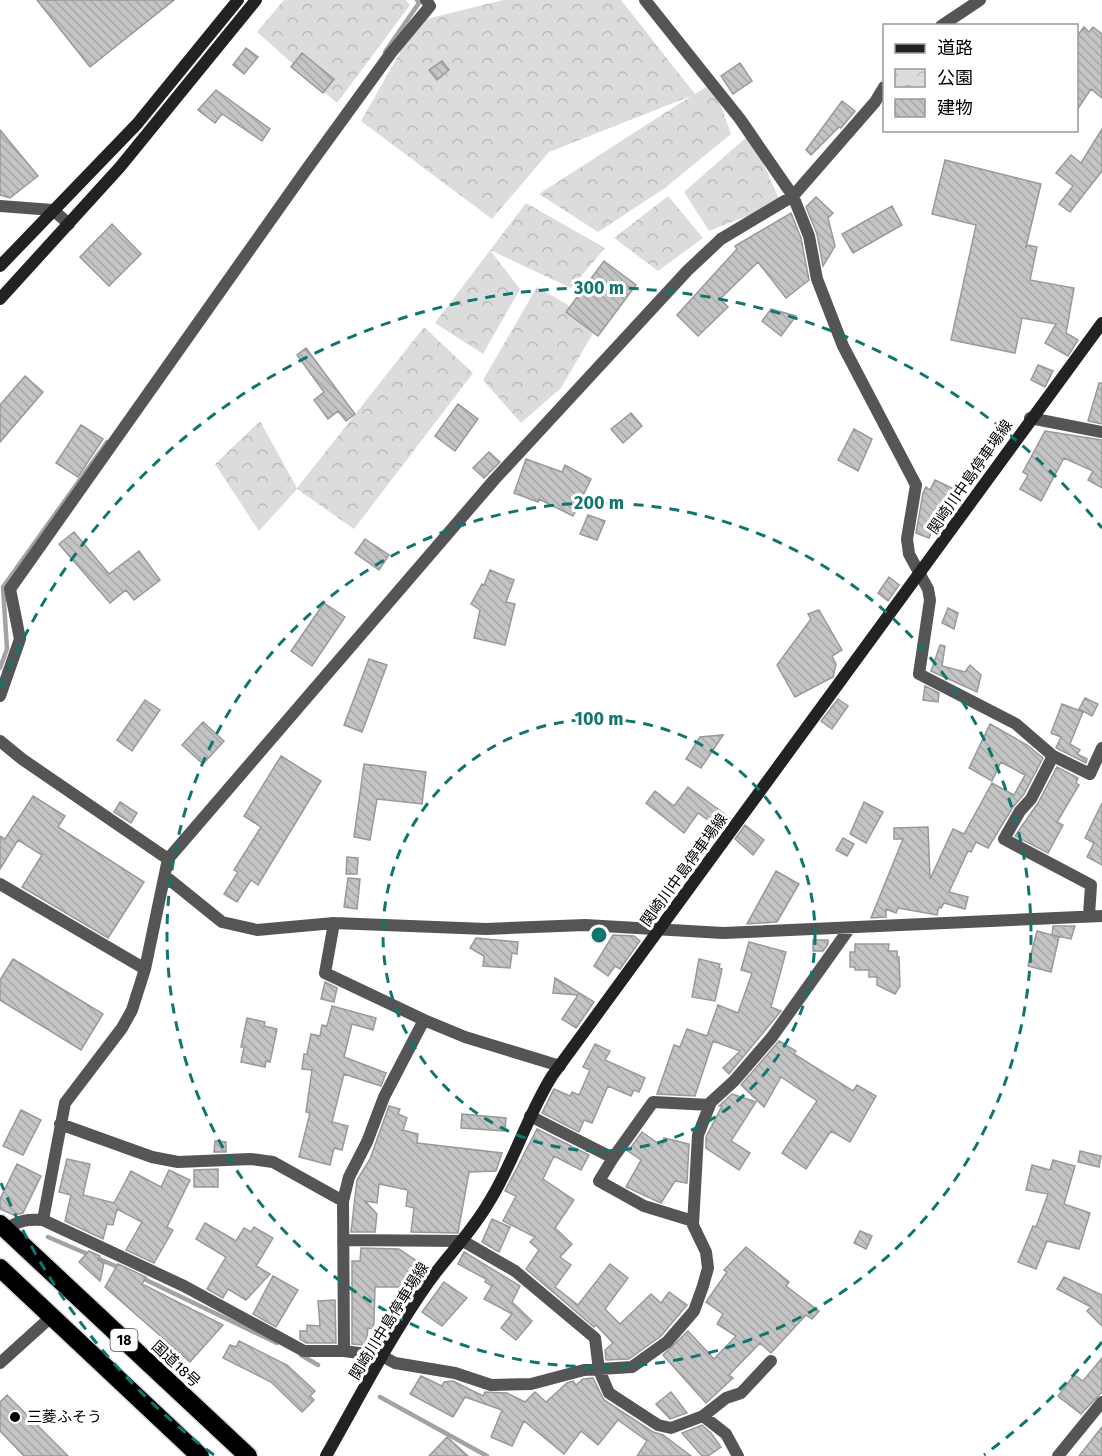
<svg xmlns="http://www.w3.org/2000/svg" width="1102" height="1456" viewBox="0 0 1102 1456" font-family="'Fira Sans','Noto Sans JP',sans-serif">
  <defs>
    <pattern id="park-crowns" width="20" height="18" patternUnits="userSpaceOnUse" patternTransform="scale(1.5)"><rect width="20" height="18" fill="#dcdcdc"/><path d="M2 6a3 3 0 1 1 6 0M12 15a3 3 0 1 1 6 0" fill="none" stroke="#bbb"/></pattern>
    <pattern id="building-back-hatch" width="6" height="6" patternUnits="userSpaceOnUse" patternTransform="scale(1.5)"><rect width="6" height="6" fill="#c4c4c4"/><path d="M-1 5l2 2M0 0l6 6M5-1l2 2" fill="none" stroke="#a7a7a7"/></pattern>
  </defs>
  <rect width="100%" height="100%" fill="#fff"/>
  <path fill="url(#park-crowns)" d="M284,0H406L410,5L337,103L257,32Z
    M503,0H621L695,94L713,83L731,134L665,188L598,232L539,194L691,96L549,152L492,219L361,121L418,21Z
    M750,134L781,203L709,231L684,192Z
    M668,196L703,238L658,271L614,238Z
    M526,203L605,248L571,288L490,250L520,289L483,354L435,323Z
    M537,287L599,323L561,388L521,423L483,380Z
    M424,327L473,373L354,529L297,489L259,531L215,464L260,421L297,488Z"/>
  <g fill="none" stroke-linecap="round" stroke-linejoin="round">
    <path stroke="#a3a3a3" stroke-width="4.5" d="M385,52L419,3L417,0
      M0,668L7,649L3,587L107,442
      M48,1237L120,1268
      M142,1278L277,1343
      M301,1355L318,1365
      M380,1397L487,1456"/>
  </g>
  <path fill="url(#building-back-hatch)" stroke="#999" stroke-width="1.5" d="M37,0H174L90,67Z
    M1084,27L1089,32L1093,27L1102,34V98L1091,89L1077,110V36Z
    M246,48L258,57L244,74L233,65Z
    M302,53L334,79L323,93L291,67Z
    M442,61L449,70L437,80L429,70Z
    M740,63L752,81L733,94L721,76Z
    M216,90L270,129L262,141L222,114L215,123L198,110Z
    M842,101L855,111L841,128L839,127L811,155L806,150Z
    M1102,129V171L1070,212L1059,204L1073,186L1056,173L1071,155L1081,163Z
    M0,130L38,176L10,198L0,195Z
    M945,160L1041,184L1026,247L1028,245L1037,247L1030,280L1074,288L1066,333L1078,340L1068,356L1045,343L1056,324L1022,318L1015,353L951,340L976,225L932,214Z
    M816,197L833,213L828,218L835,246L823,266L817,234L806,207Z
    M892,206L902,225L853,253L842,234Z
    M791,213L801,238L809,280L786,298L758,262L720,299L728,307L698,336L677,315L737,249L735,246Z
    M112,224L141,254L109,286L80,257Z
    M604,261L636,285L598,336L566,312Z
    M771,309L796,316L781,336L762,321Z
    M306,348L355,414L346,421L338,411L328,419L314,400L324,392L297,355Z
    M1038,365L1053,371L1045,387L1031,380Z
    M25,376L43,392L0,442V405Z
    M1099,383H1102V424L1088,421Z
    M458,404L478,419L455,451L435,436Z
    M631,413L642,426L623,443L611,429Z
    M81,425L103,439L78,477L56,463Z
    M854,429L872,439L858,471L838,460Z
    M1045,431L1102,440V488L1088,480L1093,471L1064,458L1041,501L1020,489L1028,475L1023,472Z
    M489,452L500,462L484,478L473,468Z
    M526,459L562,472L565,465L591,479L573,516L539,499L538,502L514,493Z
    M935,480L956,490L946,510L943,508L929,538L916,533L923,493L926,487L930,490Z
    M588,515L605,521L597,540L580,534Z
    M74,532L109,574L139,551L160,580L134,600L126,590L110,603L59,544Z
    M365,539L389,555L379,570L355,553Z
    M490,570L514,580L506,602L515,604L505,645L474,638L480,610L471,604L482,584L484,585Z
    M889,577L899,585L888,601L878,593Z
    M324,603L345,617L312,666L291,651Z
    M948,608L958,613L954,629L942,623Z
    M819,610L842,650L832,656L836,664L833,677L795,697L777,665L811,619L808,614Z
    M940,645L945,646L942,666L965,672L970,665L981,675L977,692L931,671Z
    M369,659L387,665L362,732L344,725Z
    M925,686L939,693L938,702L923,700Z
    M1085,698L1098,704L1092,716L1079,709Z
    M838,699L848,706L832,729L821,721Z
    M145,700L160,710L132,751L117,740Z
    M1062,704L1083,712L1070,744L1080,750L1077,754L1087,759L1086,763L1056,748L1061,737L1051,733Z
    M203,722L224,741L203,764L182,745Z
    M990,724L1027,745L1043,758L1024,794L1013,807L988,848L976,842L971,852L968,851L949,892L968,897L965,909L944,903L941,908L939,907L937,915L898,908L896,913L886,909V917L871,918L903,839H894V828L928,827L930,879L953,829L964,834L992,783L1014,795L1025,775L1001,762L992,781L969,768Z
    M723,735L701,768L686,759L700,737Z
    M281,756L321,781L258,885L251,880L237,902L224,894L238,872L234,870L261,827L244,816Z
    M364,764L426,772L422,804L377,799L370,840L354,837Z
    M1057,767L1078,778L1076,783L1079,785L1057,822L1063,825L1048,853L1015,836L1038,803Z
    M688,787L730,818L722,830L698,813L684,833L646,803L655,791L674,806Z
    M33,796L65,816L58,827L144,882L108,938L22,887L42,855L18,840L0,869V836L5,839Z
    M120,802L137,813L131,823L114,812Z
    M864,802L883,812L866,843L850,834Z
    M1102,803V865L1087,857L1094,843L1085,838Z
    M745,825L764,840L753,855L735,839Z
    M843,838L854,844L847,856L836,850Z
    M347,857L358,858L357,874H346Z
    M776,871L799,884L777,922L747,924Z
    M348,878L360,879L357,909L344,907Z
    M1053,926H1075L1071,939L1052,935Z
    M1037,931L1059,937L1051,972L1028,966Z
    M613,935L634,936L640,941L620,969L615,966L608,976L594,966Z
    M476,938L518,942L517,954L512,953L510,968L483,966L484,956L470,948Z
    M813,940H828V944L823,951H813Z
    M749,942L786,952L771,1007L781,1011L729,1074L723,1068L740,1051L713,1041L695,1096L657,1094L674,1045L680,1047L687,1029L707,1036L718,1005L738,1013L752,973L741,970Z
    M855,944H889L888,951H897V957H899L900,986L895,994L877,985V977H869V970H855V967H850V952H855Z
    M13,959L103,1014L81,1050L0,1000V980Z
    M699,959L720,964L719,968L722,969L715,1001L692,997Z
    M555,978L594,1002L576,1028L562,1019L578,995L553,993Z
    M325,982L337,988L334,1002L321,999Z
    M332,1006L376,1018L373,1030L352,1024L344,1057L386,1073L381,1086L344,1074L332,1122L348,1126L342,1150L334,1148L330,1165L299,1157L310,1113L306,1112L312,1070L302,1069L304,1054H307L311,1034L320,1036L322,1025L327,1026Z
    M247,1018L265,1022L264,1026L277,1029L270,1062L266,1061L265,1067L241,1062L244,1047H241Z
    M779,1041L796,1051L794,1054L853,1091L857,1085L876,1096L850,1142L831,1131L806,1169L782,1153L817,1101L781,1077L764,1107L741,1085Z
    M595,1044L610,1051L605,1060L645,1078L639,1092L634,1090L631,1096L608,1086L592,1123L584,1120L579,1132L542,1113L554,1089L570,1096L572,1092L579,1095L590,1070L583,1067Z
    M732,1094L756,1102L731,1141L750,1153L739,1170L706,1148V1137L722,1106H719Z
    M389,1106L400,1109L398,1114L407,1118L403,1130L418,1134L417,1143L502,1153L496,1171L469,1172L458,1233L411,1232L414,1208L406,1206L408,1190L379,1184L377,1203L365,1201L377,1214L375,1232H351L357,1180L370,1159Z
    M21,1110L41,1120L23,1155L3,1146Z
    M462,1114L506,1118L505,1131L461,1128Z
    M537,1129L589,1155L581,1170L554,1156L543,1179L574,1200L555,1228L572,1244L560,1257L571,1265L555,1287L578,1305L610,1264L628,1278L605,1309L620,1324L651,1294L661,1303L669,1292L687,1305L661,1336L629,1359L606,1360L605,1350L613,1343L596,1325L594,1327L526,1269L539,1250L530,1242L535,1237L503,1221L516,1196L505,1191Z
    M642,1132L662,1146L664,1138L689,1144L687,1183L675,1181L661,1203L626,1187L641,1160L628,1151Z
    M215,1141L226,1142V1152H214Z
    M1080,1151L1101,1156L1099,1167L1078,1162Z
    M67,1159L90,1164L83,1195L114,1203L131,1171L161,1187L169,1170L190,1180L167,1227L173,1230L154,1263L126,1250L142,1222L117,1209L113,1225L107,1224L103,1239L65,1221L71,1195L59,1192Z
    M1053,1160L1075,1166L1064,1204L1090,1213L1079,1249L1047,1241L1036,1269L1018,1262L1033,1226L1036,1227L1048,1194L1026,1190L1032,1165L1050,1170Z
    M17,1164L41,1176L23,1213L14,1215L0,1209V1199Z
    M218,1169V1187H194V1170Z
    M492,1219L510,1227L499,1252L482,1242Z
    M205,1223L236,1241L244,1228L251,1232L254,1227L273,1238L256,1266L270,1274L246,1300L228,1289L223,1298L207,1289L226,1257L196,1239Z
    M860,1231L872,1236L866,1249L854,1243Z
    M746,1247L789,1282L786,1286L819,1311L812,1319L806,1315L771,1353L760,1343L729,1375L733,1378L706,1403L663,1355L688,1331L714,1359L736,1336L717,1324L723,1314L706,1302L727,1272L724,1270Z
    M361,1248L399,1249L418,1262L417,1282H403L400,1287H375L374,1322L373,1329L368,1328L366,1345L352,1344V1261H360Z
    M89,1251L100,1256L98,1260L104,1263L100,1281L79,1262Z
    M464,1252L520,1286L512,1302L532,1321L516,1340L501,1328L512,1314L484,1299L492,1286L485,1282L486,1279L458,1264Z
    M118,1264L146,1277L142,1284L223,1325L190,1362L105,1287Z
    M273,1276L298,1290L276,1327L253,1314Z
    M1064,1277L1102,1295V1326L1087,1311L1091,1307L1057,1289Z
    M444,1282L467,1298L442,1326L422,1312Z
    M335,1300L336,1343H306L300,1339V1331H307V1325L320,1326L318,1301Z
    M239,1341L287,1365L315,1391L310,1396L314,1400L302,1412L271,1382L223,1358L230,1345L236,1347Z
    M1102,1358V1392L1081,1414L1058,1396L1074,1375L1083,1381Z
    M421,1376L442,1386L444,1382L453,1381L483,1396L485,1392L507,1393L525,1402L535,1392L546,1402L567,1383L573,1381L576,1385L583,1379L593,1378L604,1400L653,1432L663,1435L691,1456H637L647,1441L618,1420L598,1445L581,1431L564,1454L524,1421L512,1446L491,1437L502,1410L465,1397L453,1417L410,1394Z
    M671,1392L687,1413L670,1419L656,1404Z
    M7,1395L68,1456H24L0,1431V1402Z
    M702,1425L711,1433L721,1447L708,1456H702L682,1433Z
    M1102,1427V1456H1079Z
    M447,1437L468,1456H429Z"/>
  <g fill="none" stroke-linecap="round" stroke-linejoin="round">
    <defs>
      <path id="highway" d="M0,1224L248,1456
        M0,1268L200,1456"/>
    </defs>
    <use href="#highway" stroke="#dbdbdb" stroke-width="21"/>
    <path stroke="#555" stroke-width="12" d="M645,0L740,119L793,196L809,236L817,279L843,346L916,485L907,539L909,554L928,589L930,600L919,674L1016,724L1053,756L1090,774L1102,748
      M941,26L980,0
      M0,206L53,210L69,224
      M1030,418L1102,432
      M0,696L20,639L10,589L306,170L391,53L430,6L426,0
      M0,741L22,759L168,859
      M1053,756L1031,799L1020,811L1004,839L1091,885L1089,915
      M165,876L222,922L257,930L334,923L486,929L585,925L723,933L1102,916
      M0,884L145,969
      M334,923L325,973L424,1020L465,1037L560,1066
      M530,1116L613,1158L599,1181L644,1206L693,1221
      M60,1124L152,1157L178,1162L251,1159L273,1162L343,1201
      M613,1158L653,1102L710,1105
      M43,1220L65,1103L122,1028L132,1010L145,969L168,859L494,480L687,271L721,239L793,196L875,102L884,87
      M6,1230C18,1220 28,1219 43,1220L184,1286L304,1351H344L382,1356L395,1363L455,1373L491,1385L531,1384L584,1370L632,1367L667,1342L694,1311L703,1286L708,1268L706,1252L693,1225L698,1135L711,1102L734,1081L772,1037L849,929
      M343,1240L463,1241L515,1271L595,1338L599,1370L609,1393L658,1425L671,1428L703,1416L726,1434L738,1456
      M344,1351L343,1201L349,1177L367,1142L384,1097L424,1020
      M0,1363L51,1317
      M703,1416L726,1398L741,1393L771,1361
      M1058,1456L1102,1402"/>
    <path stroke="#222" stroke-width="12" d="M0,266L137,124L238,0
      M0,299L120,167L256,0
      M326,1456C359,1398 390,1337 428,1283C448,1255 472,1232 489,1202C514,1162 527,1116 552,1076L1102,323"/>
    <use href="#highway" stroke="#000" stroke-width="18"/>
  </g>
  <g fill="none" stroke="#0f766e" stroke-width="3" stroke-dasharray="10 8">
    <circle cx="599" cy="935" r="216"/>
    <circle cx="599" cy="935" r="432"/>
    <path d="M1102 1342A647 647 0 0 1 984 1455M214 1455A647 647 0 0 1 1 1183M1 687A647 647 0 0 1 1102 528"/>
  </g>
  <circle fill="#000" stroke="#fff" stroke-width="2" cx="15" cy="1417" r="6"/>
  <g text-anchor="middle" stroke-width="6" stroke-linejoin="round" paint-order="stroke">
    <rect fill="#fff" stroke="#4c4c4c" stroke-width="1.5" x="110.5" y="1329" width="27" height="22" rx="4.5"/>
    <g font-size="14" font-weight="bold" fill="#000">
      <text x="124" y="1345">18</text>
    </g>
    <g font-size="15" fill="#000" stroke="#fff">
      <text transform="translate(970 477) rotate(-55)" y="5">関崎川中島停車場線</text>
      <text transform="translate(684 870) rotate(-54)" y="5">関崎川中島停車場線</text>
      <text transform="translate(389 1321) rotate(-58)" y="5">関崎川中島停車場線</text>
      <text transform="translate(176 1364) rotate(43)" y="5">国道18号</text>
    </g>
    <g font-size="15" fill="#000" stroke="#fff" text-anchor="start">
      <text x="27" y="1422">三菱ふそう</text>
    </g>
  </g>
  <circle cx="599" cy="935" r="9" fill="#0f766e" stroke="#fff" stroke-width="3"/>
  <g font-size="18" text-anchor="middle" font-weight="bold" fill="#0f766e" stroke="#fff" stroke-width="6" stroke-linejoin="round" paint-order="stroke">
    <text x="599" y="294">300 m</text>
    <text x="599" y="509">200 m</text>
    <text x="599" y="725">100 m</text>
  </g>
  <rect x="883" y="24" width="195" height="108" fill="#ffffff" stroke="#999999" stroke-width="1.5"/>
  <rect x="895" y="44" width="30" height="9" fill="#222222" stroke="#999999" stroke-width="1.5"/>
  <text x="937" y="54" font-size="18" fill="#000000">道路</text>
  <rect x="895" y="69" width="30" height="18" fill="url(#park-crowns)" stroke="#999999" stroke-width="1.5"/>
  <text x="937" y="84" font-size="18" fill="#000000">公園</text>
  <rect x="895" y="99" width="30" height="18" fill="url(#building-back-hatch)" stroke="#999999" stroke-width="1.5"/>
  <text x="937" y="114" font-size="18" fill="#000000">建物</text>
</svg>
